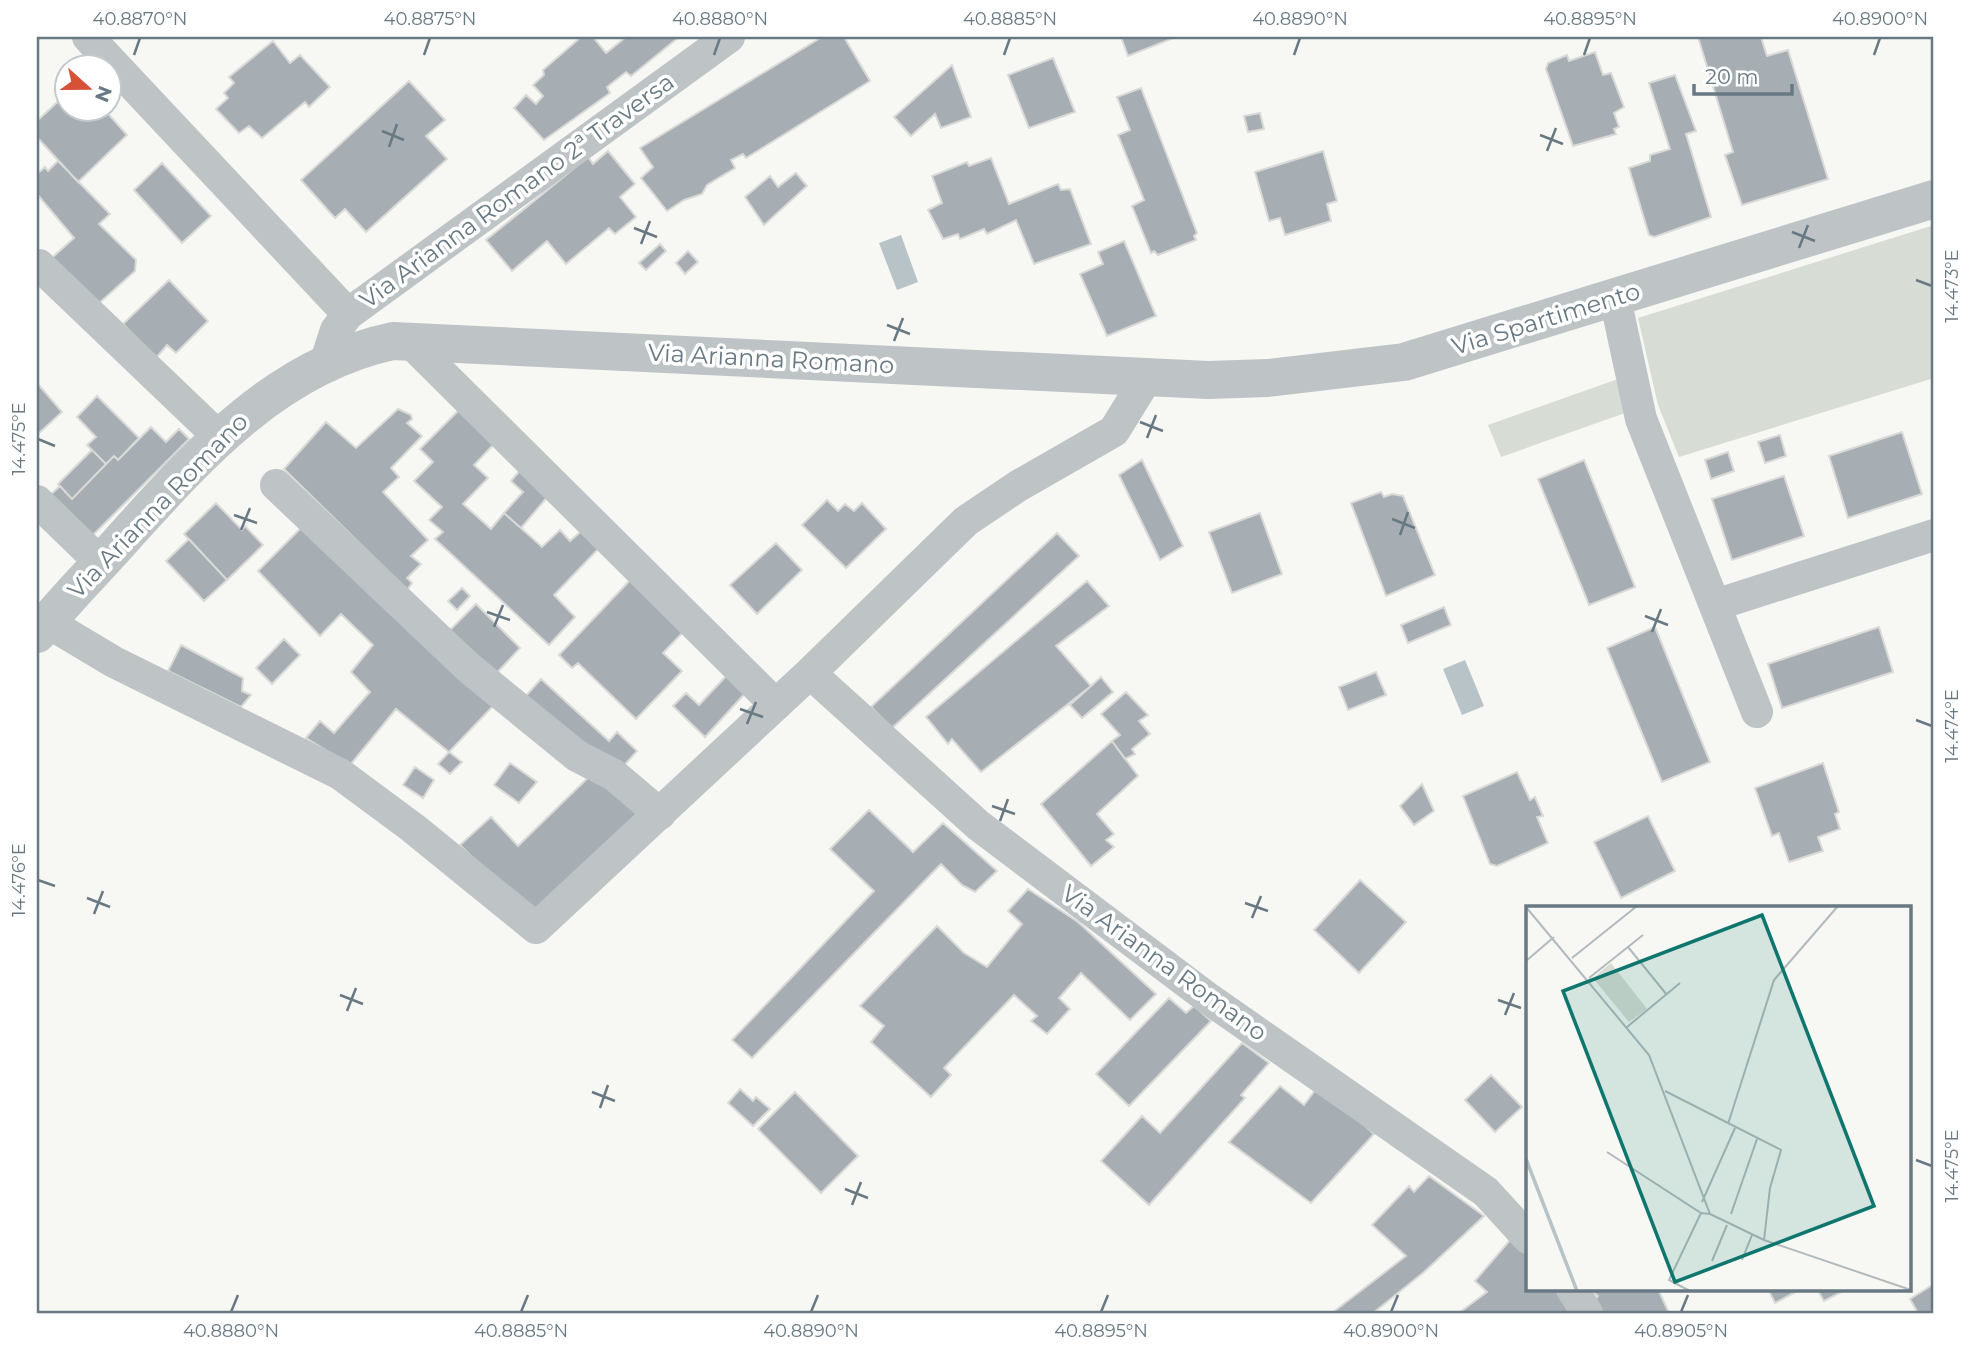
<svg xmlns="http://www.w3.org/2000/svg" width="1971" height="1350" viewBox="0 0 1971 1350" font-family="Montserrat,sans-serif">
  <rect width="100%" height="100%" fill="#f7f7f4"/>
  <path fill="#d7dcd4" d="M1934,225V378L1679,457L1658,405L1638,318Z
    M1618,379L1625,413L1501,457L1488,425Z"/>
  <path fill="#b7c3c6" d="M901,235L918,282L897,290L879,243Z
    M1465,660L1484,706L1462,715L1443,669Z"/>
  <path fill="#a6aeb3" stroke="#d9d9d7" stroke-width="2" d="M581,37H593L606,53L626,37H679L631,76L626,72L607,87L610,93L544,140L514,108L526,95L536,104L543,96L533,85L544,75L543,70Z
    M822,37H844L870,81L746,158L743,154L731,160L735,168L707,185L702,194L684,200L667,211L641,178L653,167L640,148Z
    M1121,37H1170L1171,39L1128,56Z
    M1698,37H1761L1767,56L1788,50L1828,179L1742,205L1725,155L1733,152Z
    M273,41L290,63L300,55L330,87L309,107L305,102L262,138L249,126L239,133L216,109L228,98L224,93L234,83L229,77Z
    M1595,52L1603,75L1611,73L1624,107L1614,113L1619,127L1614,129L1616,134L1573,146L1546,69L1548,63L1567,55L1569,61Z
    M1053,58L1075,112L1029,128L1008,75Z
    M952,65L971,117L941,128L935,114L911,136L894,117Z
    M1675,75L1696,131L1686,134L1711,217L1654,237L1649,235L1629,168L1650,161V155L1670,149L1649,83Z
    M409,81L445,120L426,136L447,159L366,232L345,209L335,218L301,180Z
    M1141,88L1197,233L1194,236L1196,240L1158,255L1154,251L1151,253L1132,206L1144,200L1118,135L1130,130L1117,97Z
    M66,94V108H103L127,135L78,182L37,137V121Z
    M1260,113L1264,129L1248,132L1244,116Z
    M608,151L635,184L620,197L636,217L615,234L609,228L566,264L547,241L512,271L486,240L588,157L593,164Z
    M1323,151L1337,201L1327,204L1331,221L1285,235L1280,218L1269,221L1255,172Z
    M991,158L1009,204L1058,184L1061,190L1070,189L1091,244L1034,264L1016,220L987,234L984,229L960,239L958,234L943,239L928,210L942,203L932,176L967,162L969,166Z
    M58,161L110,214L99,224L136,260L135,271L97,305L44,265L74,238L37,194V174L45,167L48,171Z
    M162,163L211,216L182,243L134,190Z
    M796,173L807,186L764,225L745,197L770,176L778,187Z
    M1124,241L1156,316L1107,336L1080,274L1103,264L1098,252Z
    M660,244L666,251L646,270L639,263Z
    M688,251L698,262L685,274L676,263Z
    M169,280L208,321L176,353L167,345L156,358L123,324Z
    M37,383L62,412L37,435Z
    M97,396L139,438L118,460L114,456L106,464L87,445L96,437L77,417Z
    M398,409L411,415L412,419L407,423L422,436L391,468L399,477L383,492L428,540L411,556L421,564L407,578L412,583L407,590L284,469L326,422L356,448Z
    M460,409L495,443L474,465L488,478L463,504L491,529L504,513L542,547L560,530L570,541L586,527L603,544L554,595L575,617L549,645L435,539L443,532L429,520L442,507L414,481L433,462L420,449Z
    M151,427L166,442L179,429L189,439L93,535L48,497L60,486L72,499L114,456L118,460Z
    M1902,432L1922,494L1848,518L1829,456Z
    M1780,435L1786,456L1765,463L1758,442Z
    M92,450L106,464L72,499L58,484Z
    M1728,452L1734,471L1711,479L1705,460Z
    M1142,460L1183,546L1160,560L1119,475Z
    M1584,460L1635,587L1589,605L1538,479Z
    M522,468L549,495L521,528L504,513L523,492L511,481Z
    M1784,476L1804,536L1732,560L1712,499Z
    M1381,492L1384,497L1392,494L1403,496L1435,575L1386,596L1351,503Z
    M827,500L838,511L845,504L854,511L862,503L886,529L846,568L802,525Z
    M216,503L242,530L245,526L263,545L227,580L184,534Z
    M1260,513L1282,574L1232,593L1209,532Z
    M306,523L495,704L449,752L396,709L350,765L306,738L320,721L334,733L370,692L351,672L373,645L341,614L320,636L258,571Z
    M1057,533L1079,556L892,728L871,707Z
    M189,539L227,580L204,601L166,561Z
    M776,543L802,570L757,614L730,585Z
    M635,575L689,626L663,653L682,671L636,719L578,663L572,668L559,655Z
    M1087,581L1109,606L1056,646L1091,686L981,772L952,739L948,744L926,717Z
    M462,588L470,596L457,610L448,601Z
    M476,604L520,648L493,677L448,632Z
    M1444,607L1451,625L1408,643L1401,625Z
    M1655,627L1710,762L1662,782L1607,648Z
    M1879,627L1893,672L1782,708L1768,664Z
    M284,639L300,655L272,684L256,668Z
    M181,645L243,678L242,691L251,695L241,707L168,671Z
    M730,672L749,689L705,737L673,706L686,693L699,705Z
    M1376,672L1386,695L1348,710L1339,687Z
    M1101,677L1113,692L1082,718L1070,705Z
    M541,679L609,741L617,732L637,751L619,771L524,698Z
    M1126,692L1148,715L1139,721L1150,734L1132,749L1135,754L1125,759L1112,741L1120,735L1101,714Z
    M1112,741L1138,776L1097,814L1114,834L1106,840L1114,847L1091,866L1041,804Z
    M449,752L462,762L450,774L438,764Z
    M510,763L537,782L519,803L494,785Z
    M1823,763L1839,812L1835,814L1840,829L1818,837L1823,851L1789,862L1779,833L1772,836L1755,788Z
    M415,767L434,780L423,798L403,785Z
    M598,768L642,810L534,919L460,845L491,817L518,846Z
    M1517,772L1530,800L1535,797L1543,816L1537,817L1548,843L1497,866L1490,864L1463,796Z
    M1422,784L1434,811L1414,825L1400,806Z
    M869,810L913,852L943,823L997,871L975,892L962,885L941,864L752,1058L732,1040L874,891L830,849Z
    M1648,816L1675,871L1621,898L1594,842Z
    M1360,880L1406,922L1359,973L1314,930Z
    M1028,889L1078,922L1156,994L1130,1020L1081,973L1059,998L1070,1009L1047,1034L1031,1021L1037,1016L1014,995L944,1068L951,1075L931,1097L871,1042L884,1026L860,1006L937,926L964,953L987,967L1022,924L1008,911Z
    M1169,998L1186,1013L1194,1006L1211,1021L1129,1106L1096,1074Z
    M1242,1043L1269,1063L1241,1095L1245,1098L1149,1205L1101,1161L1142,1116L1160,1133Z
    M1491,1075L1522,1107L1495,1132L1465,1100Z
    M1280,1086L1304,1105L1316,1089L1343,1106L1374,1134L1311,1203L1229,1142Z
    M740,1089L753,1101L756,1097L770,1109L753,1126L728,1103Z
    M795,1092L858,1156L821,1193L758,1129Z
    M1429,1176L1484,1216L1424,1272L1373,1313H1332L1406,1256L1372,1225L1409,1186L1414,1192Z
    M1511,1239L1528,1255V1289H1563L1575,1313H1459L1487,1292L1475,1281Z
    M1934,1284V1313H1918L1910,1299Z
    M1589,1289H1658L1669,1313H1603L1592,1304L1598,1296Z
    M1768,1289H1801L1775,1303Z
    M1817,1289H1847L1824,1301Z"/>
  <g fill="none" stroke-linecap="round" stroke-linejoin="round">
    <path stroke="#bec3c6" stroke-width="32" d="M88,37L348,314
      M39,265L219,437
      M1615,298L1641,419L1757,712
      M411,343L776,705
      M326,361L336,330L348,314L729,37
      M276,485L469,668L577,756L614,775L660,814
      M37,501L101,563
      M1715,605L1934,535
      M47,622L114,662L340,774L413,828L536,928L810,673L966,521L1018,486L1114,431L1148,376
      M810,673L978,825L1209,999L1486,1192L1528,1238
      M1572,1289L1587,1313"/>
    <path stroke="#bec3c6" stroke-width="38" d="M37,634C65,600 97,568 126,535C201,452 279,365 393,341L1208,380L1268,378L1404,362L1934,199"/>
  </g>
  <path fill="none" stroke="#687983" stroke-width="2.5" d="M134,55L140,38M424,55L430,38M714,55L720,38M1004,55L1010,38M1294,55L1300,38M1584,55L1590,38M1874,55L1880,38M382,131L404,140M1540,135L1563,144M389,147L397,124M1547,151L1556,128M634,228L657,237M1792,232L1815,241M641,244L650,221M1799,248L1808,225M1916,280L1932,286M887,325L910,334M894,341L903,318M1140,422L1163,431M1147,438L1156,415M38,439L55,446M234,515L257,523M1392,519L1415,528M241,530L250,508M1400,535L1408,512M487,612L510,620M1645,616L1668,625M494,627L503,605M1652,632L1661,609M740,709L763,717M1916,720L1932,726M747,724L756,702M992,806L1015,814M1000,821L1008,799M38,880L55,886M87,898L110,907M1245,903L1268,911M94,914L103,891M1252,918L1261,896M340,995L363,1004M1498,1000L1521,1008M347,1011L356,988M1505,1015L1514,993M592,1092L615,1101M600,1108L608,1085M1916,1160L1932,1166M845,1189L868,1198M852,1205L861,1182M231,1312L238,1295M521,1312L528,1295M811,1312L818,1295M1101,1312L1108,1295M1391,1312L1398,1295M1681,1312L1688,1295"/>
  <g text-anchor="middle" stroke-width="7" stroke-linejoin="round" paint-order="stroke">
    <g font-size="24" fill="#687983" stroke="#fff">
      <text transform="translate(517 191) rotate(-36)" y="8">Via Arianna Romano 2ª Traversa</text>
      <text transform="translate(1546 319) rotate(-17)" y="8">Via Spartimento</text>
      <text transform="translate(771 359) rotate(3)" y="8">Via Arianna Romano</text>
      <text transform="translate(158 506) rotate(-46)" y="8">Via Arianna Romano</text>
      <text transform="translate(1164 963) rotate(36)" y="8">Via Arianna Romano</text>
    </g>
  </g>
  <g transform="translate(1526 906)">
    <rect width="385" height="385" fill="#f7f7f4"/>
    <path d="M85,57L121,103L103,116L67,72Z" fill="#d7dcd4"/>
    <path fill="none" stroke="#b7c3c6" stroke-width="3.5" d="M0,253L51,385"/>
    <path fill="none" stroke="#b1babd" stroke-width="2" d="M0,1L123,149L184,308L238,334L385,384M102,41L141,89M46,52L111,0M0,55L28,31M63,72L117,29M101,121L154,77M139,185L255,244L244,282L238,334M202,218L248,74L312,0M81,246L175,307L184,308M176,296L209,222M205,308L231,233M216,354L226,329M186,355L201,319M164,385L143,374L175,307"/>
    <path fill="#0f766e" fill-opacity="0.15" stroke="#0f766e" stroke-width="3.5" d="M236,9L348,300L149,376L37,85Z"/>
    <rect width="385" height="385" fill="none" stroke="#687983" stroke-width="3.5"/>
  </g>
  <rect width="1971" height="1350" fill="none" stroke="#ffffff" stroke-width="77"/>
  <g transform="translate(88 88) rotate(111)"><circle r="33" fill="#ffffff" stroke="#c3c9cd" stroke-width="2"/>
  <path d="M0-5L12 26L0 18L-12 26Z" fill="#d65236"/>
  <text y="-10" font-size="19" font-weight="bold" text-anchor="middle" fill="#687983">N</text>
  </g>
  <path d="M1694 84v10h98v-10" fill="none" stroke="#687983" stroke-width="3.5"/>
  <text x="1705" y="84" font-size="21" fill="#687983" stroke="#ffffff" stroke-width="5" paint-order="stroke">20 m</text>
  <rect x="38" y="38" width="1894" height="1274" fill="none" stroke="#687983" stroke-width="2.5"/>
  <g font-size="18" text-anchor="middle" fill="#687983">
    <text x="140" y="25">40.8870°N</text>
    <text x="430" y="25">40.8875°N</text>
    <text x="720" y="25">40.8880°N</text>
    <text x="1010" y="25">40.8885°N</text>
    <text x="1300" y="25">40.8890°N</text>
    <text x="1590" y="25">40.8895°N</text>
    <text x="1880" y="25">40.8900°N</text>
    <text transform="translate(1952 286) rotate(-90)" y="6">14.473°E</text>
    <text transform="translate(19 439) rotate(-90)" y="6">14.475°E</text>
    <text transform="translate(1952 726) rotate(-90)" y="6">14.474°E</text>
    <text transform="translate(19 880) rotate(-90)" y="6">14.476°E</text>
    <text transform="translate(1952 1166) rotate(-90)" y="6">14.475°E</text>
    <text x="231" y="1337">40.8880°N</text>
    <text x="521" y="1337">40.8885°N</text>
    <text x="811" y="1337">40.8890°N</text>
    <text x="1101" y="1337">40.8895°N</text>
    <text x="1391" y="1337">40.8900°N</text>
    <text x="1681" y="1337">40.8905°N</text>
  </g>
</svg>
